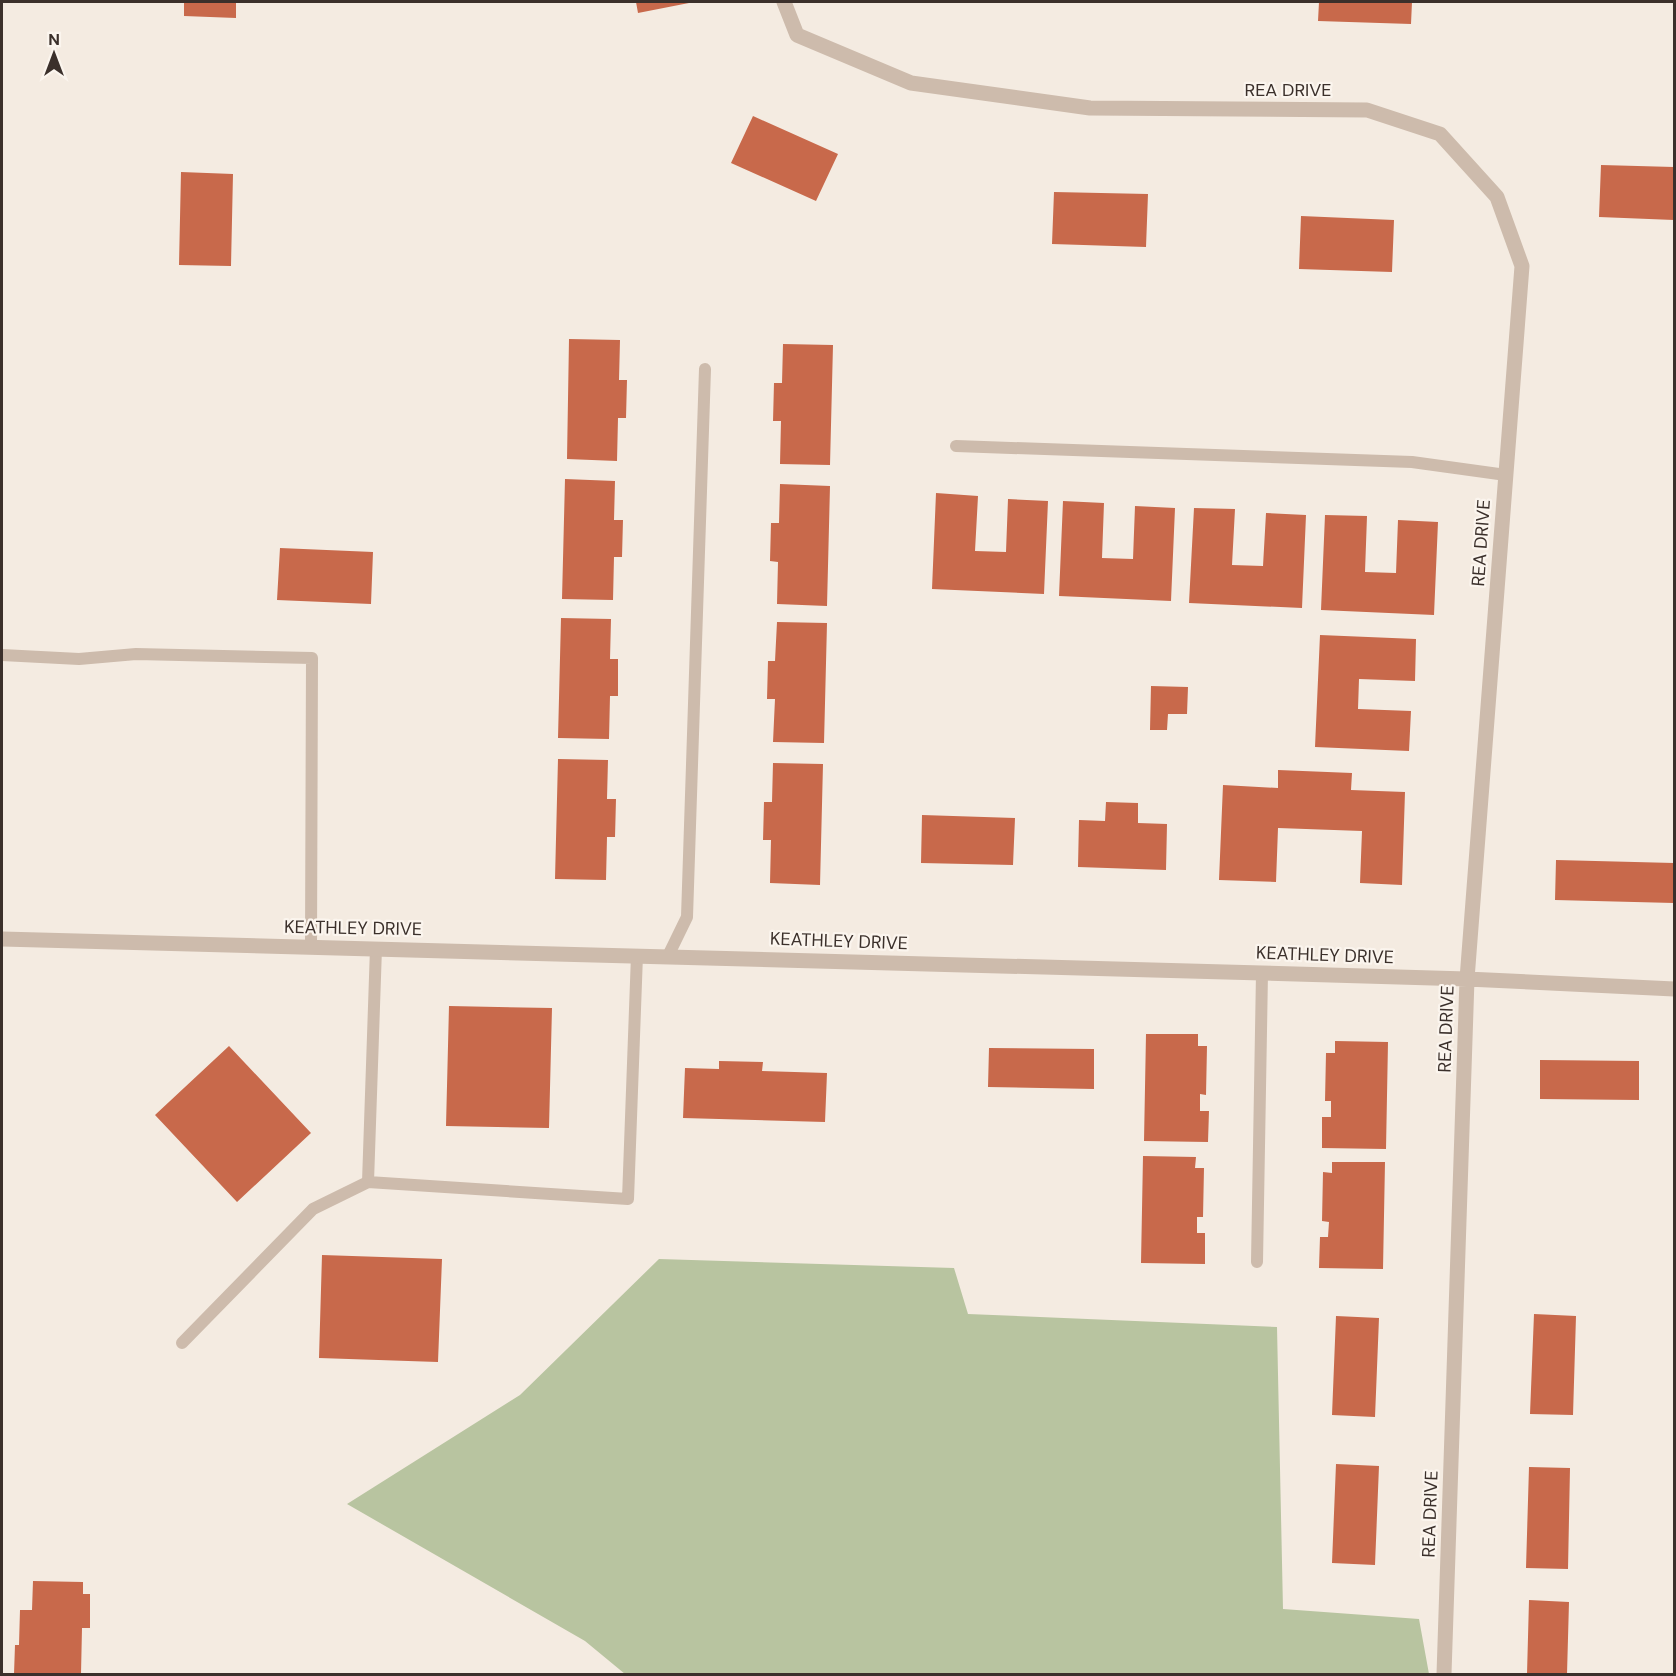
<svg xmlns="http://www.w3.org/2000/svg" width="1676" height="1676" viewBox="0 0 1676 1676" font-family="'DM Sans',sans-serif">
  <rect width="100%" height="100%" fill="#f4ebe1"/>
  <path fill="#b8c4a0" d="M659,1259L954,1268L968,1314L1277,1327L1283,1609L1419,1619L1429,1674H625L585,1641L347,1504L520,1395Z"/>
  <path fill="#c8694b" d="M184,2H236V18L184,16Z
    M636,2H689V3L638,13Z
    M1319,2H1412L1411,24L1318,21Z
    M753,116L838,154L816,201L731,163Z
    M1601,165L1674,167V220L1599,217Z
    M181,172L233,174L231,266L179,265Z
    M1054,192L1148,194L1146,247L1052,244Z
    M1301,216L1394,220L1392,272L1299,269Z
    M569,339L620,340L619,380H627L626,418H618L617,461L567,459Z
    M783,344L833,345L830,465L780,464L781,421H773L774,383H782Z
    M565,479L615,481L614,520H623L622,557H614L613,600L562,599Z
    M780,484L830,486L827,606L777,604L778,562L770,561L771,523H779Z
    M936,493L978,496L975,551L1006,552L1008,499L1048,501L1044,594L932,589Z
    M1063,501L1104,503L1102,558L1133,559L1135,506L1175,508L1171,601L1059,596Z
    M1194,508L1235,509L1232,565L1263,566L1266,513L1306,515L1302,608L1189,603Z
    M1325,515L1367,516L1365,572L1396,573L1398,520L1438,522L1434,615L1321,610Z
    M280,548L373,552L371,604L277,600Z
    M561,618L611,619L610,659H618V696H610L609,739L558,738Z
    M777,622L827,623L824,743L773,742L775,699H767L768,661H775Z
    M1320,635L1416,639L1415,681L1359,679L1358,709L1411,711L1409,751L1315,747Z
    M1151,686L1188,687L1187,714H1168L1167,730H1150Z
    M558,759L608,760L607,799H616L615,837H607L606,880L555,879Z
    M773,763L823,764L820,885L770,883L771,840H763L764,802H772Z
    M1278,770L1352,773L1351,790L1405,792L1402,885L1360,883L1362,831L1278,828L1276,882L1219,880L1223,785L1278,788Z
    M1106,802L1138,803V823L1167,824L1166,870L1078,867L1079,820L1105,821Z
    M922,815L1015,818L1013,865L921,863Z
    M1556,860L1674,863V903L1555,900Z
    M449,1006L552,1008L549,1128L446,1126Z
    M1146,1034H1198V1046H1207L1206,1095L1200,1094V1111H1209L1208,1142L1144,1141Z
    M1335,1041L1388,1042L1386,1149L1322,1148V1117H1331V1101H1325L1326,1053H1335Z
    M229,1046L311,1133L237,1202L155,1115Z
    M989,1048L1094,1049V1089L988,1087Z
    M1540,1060L1639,1061V1100L1540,1099Z
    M719,1061L763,1062L762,1071L827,1073L825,1122L683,1118L685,1068L719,1069Z
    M1143,1156L1196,1157L1195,1168H1204L1203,1217H1197V1233H1205V1264L1141,1263Z
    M1332,1162H1385L1383,1269L1319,1268L1320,1237H1328L1329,1222L1322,1221L1323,1172L1332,1173Z
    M322,1255L442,1259L438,1362L319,1358Z
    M1534,1314L1576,1316L1573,1415L1530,1414Z
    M1336,1316L1379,1318L1375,1417L1332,1415Z
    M1336,1464L1379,1466L1375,1565L1332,1563Z
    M1529,1467L1570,1468L1568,1569L1526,1568Z
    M33,1581L83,1582V1594H90V1628H82L81,1674H14L15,1645H19L20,1610H32Z
    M1529,1600L1569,1602L1567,1674H1527Z"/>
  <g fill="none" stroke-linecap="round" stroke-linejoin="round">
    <path stroke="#cdbbac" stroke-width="12" d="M956,446L1412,462L1506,475
      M2,655L79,659L136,654L312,658L311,946
      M376,948L368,1182L628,1199L637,955
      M668,956L687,917L705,369
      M1257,1262L1262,973
      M182,1343L313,1209L368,1182"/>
    <path stroke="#cdbbac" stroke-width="15" d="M784,2L797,35L911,83L1090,108L1367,110L1440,134L1497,197L1522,266L1467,979L1444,1674
      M2,939L1262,973L1467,979L1674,989"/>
  </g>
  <g text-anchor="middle" stroke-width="4.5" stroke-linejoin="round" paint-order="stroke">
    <g font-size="18" fill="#3b302b" stroke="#fbf5ee">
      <text x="1288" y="96">REA DRIVE</text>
      <text transform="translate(1481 543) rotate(-86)" y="6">REA DRIVE</text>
      <text transform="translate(353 928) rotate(1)" y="6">KEATHLEY DRIVE</text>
      <text transform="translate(839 941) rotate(2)" y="6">KEATHLEY DRIVE</text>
      <text transform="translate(1325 955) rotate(2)" y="6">KEATHLEY DRIVE</text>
      <text transform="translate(1446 1029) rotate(-88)" y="6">REA DRIVE</text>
      <text transform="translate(1430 1514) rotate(-88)" y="6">REA DRIVE</text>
    </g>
  </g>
  <rect width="1676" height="1676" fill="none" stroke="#3b302b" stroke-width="6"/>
  <g transform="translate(54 54)" stroke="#fbf5ee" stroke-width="4.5" paint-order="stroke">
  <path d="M0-4.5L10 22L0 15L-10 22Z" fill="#3b302b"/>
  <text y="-9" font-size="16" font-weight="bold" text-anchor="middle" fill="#3b302b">N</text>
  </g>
</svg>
